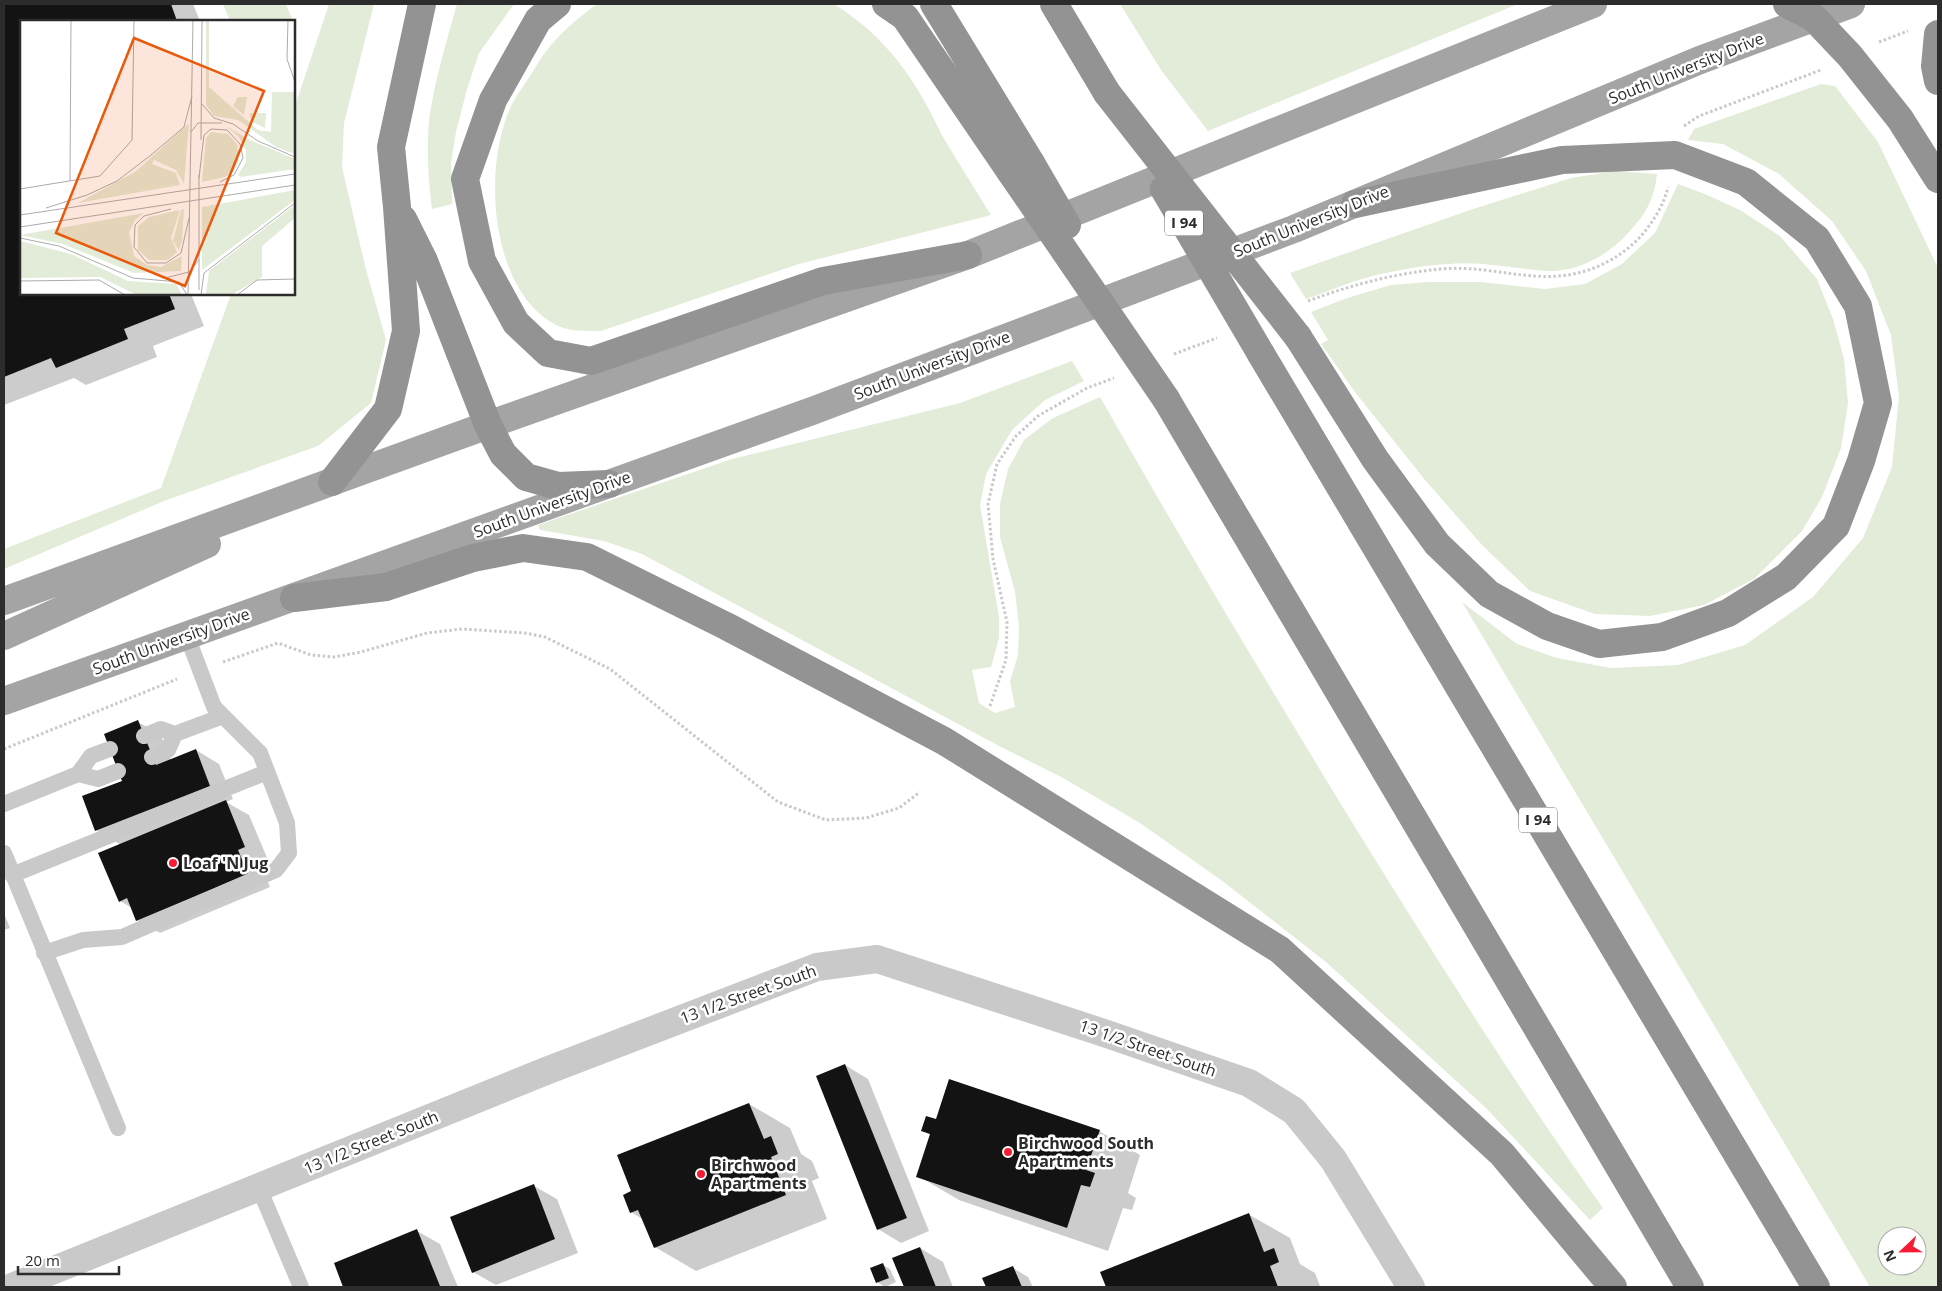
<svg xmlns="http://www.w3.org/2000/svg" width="1942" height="1291" viewBox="0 0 1942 1291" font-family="'Open Sans',sans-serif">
  <rect width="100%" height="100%" fill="#fff"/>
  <path fill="#e3ecd8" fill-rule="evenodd" d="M223,4H286L292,19L286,21H230Z
    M329,4H374L344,123L342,167L365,266L386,340L371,403L318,446L164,501L4,569V549L161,488L231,294H294V109Z
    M457,4H514L479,53L467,89L456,132L451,163L452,204L432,209C428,177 426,145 430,113C436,76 447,40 457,4Z
    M597,4H834C872,28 900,58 922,97C930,110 936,124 943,137C959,164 975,189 991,215L799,264L601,331C586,331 570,332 556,325C489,290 482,165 512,104C516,97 521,89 526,82C533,72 539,60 547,50C561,32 579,17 597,4Z
    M1120,4H1518L1208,131L1161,70Z
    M1821,84L1835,86L1878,142L1938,268V1287H1870L1462,602L1517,644L1557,658L1611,668L1678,665L1745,645L1813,597L1863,538L1892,467L1899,396L1891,335L1866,271L1832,221L1779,174L1723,144L1688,140L1694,129ZM1887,1236H1917V1266H1887Z
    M1615,171L1657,174C1654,200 1646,214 1628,233C1608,255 1578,272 1548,271C1515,269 1482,261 1449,264C1427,265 1403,269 1381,274C1356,279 1330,291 1306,299L1290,273L1470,210L1571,178Z
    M1678,184L1705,194L1740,210L1780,236L1817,279L1833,319L1844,359L1848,403L1841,448L1822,497L1802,531L1754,579L1704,605L1650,616L1595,614L1530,591L1482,545L1425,480L1355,392L1321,344L1328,340L1311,312L1347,298L1391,285L1428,282H1481L1545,289L1585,284L1622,264L1655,233Z
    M1072,361L1084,381L1045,400L1012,430L986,474L980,505L999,617V638L991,667L972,670L979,703L995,713L1015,707L1010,681L1018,655L1019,627L1015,592L1000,537V504L1008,469L1024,440L1053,418L1100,397C1178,535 1260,671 1342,806C1426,942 1510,1077 1603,1208L1590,1220L1487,1109L1326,962L1221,880L1140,823L1063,778L999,746L642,554L604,541L540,530L538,525L732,459L960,403Z"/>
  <path fill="#0003" d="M4,4H193L200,21H21V294H191L204,326L153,346L157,357L86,385L74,378L4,405Z
    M138,722L161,735L171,760L196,750L219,764L233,799L226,802L249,815L268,860L260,864L270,887L160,933L137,920L132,908L120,901L121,845L96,830L124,781Z
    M4,913L10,928L4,930Z
    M845,1065L868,1079L929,1231L901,1243L878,1229Z
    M749,1104L790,1128L801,1154L812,1161L819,1178L812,1181L827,1219L696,1271L655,1247L644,1220L631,1212L633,1192Z
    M936,1121L1099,1131L1140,1155L1128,1193L1136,1198L1132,1210L1123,1208L1108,1251L959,1200L918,1176L931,1135L922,1130Z
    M534,1186L557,1199L578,1253L496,1285L473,1272Z
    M1248,1214L1290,1238L1300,1264L1315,1273L1320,1286L1107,1287L1101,1273Z
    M417,1231L440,1244L458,1287H345L335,1263Z
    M920,1248L943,1262L953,1287H905L894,1259Z
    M883,1265L890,1269L896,1282L885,1287L877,1282Z
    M1013,1268L1028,1277L1033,1287H987L984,1279Z"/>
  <path fill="#131313" d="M4,4H171L177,21H21V294H169L175,309L124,329L128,339L56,368L51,358L4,377Z
    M138,720L156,765L196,749L210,786L95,831L82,796L122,781L104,734Z
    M226,800L245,847L238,850L248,874L136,921L127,898L119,902L98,853Z
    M845,1064L907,1218L877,1230L816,1076Z
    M949,1079L1100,1130L1086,1170L1095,1173L1090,1187L1081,1185L1067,1228L916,1177L930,1134L921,1131L926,1116L936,1119Z
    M749,1103L764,1139L771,1136L778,1154L771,1157L786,1195L654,1248L638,1210L630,1213L623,1195L631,1191L617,1155Z
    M534,1184L555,1239L472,1273L450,1217Z
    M1249,1213L1264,1252L1274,1248L1279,1262L1270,1266L1278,1287H1106L1100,1272Z
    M417,1229L440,1286L343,1287L334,1263Z
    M920,1247L936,1287H904L892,1258Z
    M883,1263L889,1278L876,1283L870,1268Z
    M1013,1266L1022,1287H986L982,1278Z"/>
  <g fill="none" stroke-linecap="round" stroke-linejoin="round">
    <path stroke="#c9c9c9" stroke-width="3" stroke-dasharray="2.5 2.5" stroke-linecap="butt" d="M1879,42L1908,31
      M1684,126L1699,116L1821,70
      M1308,301C1351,285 1396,273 1441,269C1499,264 1545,291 1601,265C1616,258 1630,248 1641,236C1653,222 1664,205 1668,187
      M1174,354L1217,338
      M223,662L278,643L311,655L334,657L361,652L427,633L462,629L525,633L545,637L610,669L778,802L826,820L866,818L899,808L920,792
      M990,706L1006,660L1007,622L993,559L988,504L997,464L1016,436L1038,416L1087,388L1114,378
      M4,749L177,679"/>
    <path stroke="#c9c9c9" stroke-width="16" d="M175,734L223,716
      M144,736L161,729L175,734L168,750L152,757
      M110,749L91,756L78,774L98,779L118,771
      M4,804L78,774
      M4,853L118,1128
      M12,875L267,772
      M44,953L83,940L122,937L276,870L289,853L287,823L260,753L214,707L187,636
      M259,1188L301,1287"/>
    <path stroke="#c9c9c9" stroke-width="28" d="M12,1287L546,1071L817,967L877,959L1107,1034L1249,1083L1294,1111L1333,1159L1411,1287"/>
    <path stroke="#a4a4a4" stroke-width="28" d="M4,601L488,425L968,255L1593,4
      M4,636L207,544
      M4,701L812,411L1294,229L1700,60L1851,4"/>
    <path stroke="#939393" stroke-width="28" d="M557,4L538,20L493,100L465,179L482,261L516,323L548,353L591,361L823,281L968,255
      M886,4L905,17L1010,171
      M934,4L1031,163
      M1054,4L1107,93
      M1787,4L1814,18L1850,56L1900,119L1938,179
      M1938,34L1935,66L1938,81
      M403,219L424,261L488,425L503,454L526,477L558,486L609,484
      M1298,337L1375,459L1437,544L1489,594L1547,626L1599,644L1662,637L1728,613L1786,577L1836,526L1861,461L1878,403L1858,306L1817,239L1746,182L1675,155L1562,160L1355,204
      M1261,354L1816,1287
      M1166,399L1690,1287
      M332,482L388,409L406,331L397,207L391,147L422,4
      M294,598L386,587L473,558L523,548L587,557L726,626L944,741L1280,950L1502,1154L1613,1287"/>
    <path stroke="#939393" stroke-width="28" d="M1107,93L1298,337
      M1031,163L1067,225
      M1010,171L1166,399
      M1164,189L1261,354"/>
  </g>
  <g fill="#f61c34" stroke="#fff" stroke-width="2">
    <circle cx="173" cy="863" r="5"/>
    <circle cx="1008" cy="1152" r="5"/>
    <circle cx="701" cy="1174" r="5"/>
  </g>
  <g text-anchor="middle" stroke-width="5" stroke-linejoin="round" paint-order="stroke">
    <g fill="#fff" stroke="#6b6b6b" stroke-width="1">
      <rect x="1165" y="210.5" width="38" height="25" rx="4"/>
      <rect x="1519" y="807.5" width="38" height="25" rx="4"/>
    </g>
    <g font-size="15" font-weight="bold" fill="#2c2c2c">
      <text x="1184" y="228">I 94</text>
      <text x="1538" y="825">I 94</text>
    </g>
    <g font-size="16" fill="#2c2c2c" stroke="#fff">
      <text transform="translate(1686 68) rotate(-22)" y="6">South University Drive</text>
      <text transform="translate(1311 221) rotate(-22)" y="6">South University Drive</text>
      <text transform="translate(932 365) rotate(-21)" y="6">South University Drive</text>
      <text transform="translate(552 504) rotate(-20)" y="6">South University Drive</text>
      <text transform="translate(171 641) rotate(-20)" y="6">South University Drive</text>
      <text transform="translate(748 994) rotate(-20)" y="6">13 1/2 Street South</text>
      <text transform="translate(1148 1048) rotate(19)" y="6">13 1/2 Street South</text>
      <text transform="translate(371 1142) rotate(-22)" y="6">13 1/2 Street South</text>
    </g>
    <g font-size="16" font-weight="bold" fill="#2c2c2c" stroke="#fff" text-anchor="start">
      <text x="183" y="869">Loaf 'N Jug</text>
      <text x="1018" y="1149">Birchwood South<tspan x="1018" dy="18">Apartments</tspan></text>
      <text x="711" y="1171">Birchwood<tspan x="711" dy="18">Apartments</tspan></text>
    </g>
  </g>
  <g transform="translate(20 20)">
    <rect width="275" height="275" fill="#fff"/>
    <path d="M186,0H189V67L238,110L251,112L252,72H275V134L256,127L218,100L194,96L186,85ZM218,77H227L224,95L213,86ZM230,93H246L245,108L231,101L235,100L230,99ZM169,103L164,164L156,150L134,140L132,144L156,153L160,165L58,183L115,152ZM206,106L232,121L275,139V149L221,157L218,155L226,142V130L219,117ZM191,112L208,114L217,124L219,140L214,151L205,157L182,162L186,118ZM275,170V180L182,250V187ZM275,185V198L242,226V257L211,275H186L189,251ZM164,189L162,221L159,230L153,221L161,190ZM160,190L151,218L157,232L148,240H129L118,230V206L129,197ZM124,193L115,200L109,212L114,236L127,245L141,247L162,236L161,251L114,253L43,224L0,215ZM0,221L51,234L108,261L156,264L162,275H117L80,257L0,258Z" fill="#e3ecd8"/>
    <path fill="none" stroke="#ababab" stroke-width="1" d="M268,0L267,39L275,62M182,84L194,98L213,104L238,121L275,137M171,112L178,103H202M181,120L182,0M179,158L184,115L191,109L207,110L220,124L223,138L214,155L200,162M50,161L51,0M0,169L80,156L112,120L114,0M26,188L67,175L97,161L131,135L164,107L172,76M151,189L124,196L115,205L114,227L127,243H146L161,233L169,198M0,195L275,154M0,207L275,165M0,218L39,226L113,258L159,262L167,275M145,258L169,252L179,240M0,261L79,260L105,275M179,270V155M168,275L173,0M181,275L184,253L275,183M217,275L237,260L275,259"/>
    <path fill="#e8590c" fill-opacity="0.15" stroke="#e8590c" stroke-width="2.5" d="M114,18L244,71L165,266L36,213Z"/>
    <rect width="275" height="275" fill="none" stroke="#2c2c2c" stroke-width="2.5"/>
  </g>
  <rect width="1942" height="1291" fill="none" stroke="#2c2c2c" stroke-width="10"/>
  <g transform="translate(1902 1251) rotate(248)"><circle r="24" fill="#ffffff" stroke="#ababab"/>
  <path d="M0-4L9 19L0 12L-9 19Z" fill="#f61c34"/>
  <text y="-8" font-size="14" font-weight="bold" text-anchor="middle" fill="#2c2c2c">N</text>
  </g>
  <path d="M18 1266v8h101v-8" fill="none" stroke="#2c2c2c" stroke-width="2.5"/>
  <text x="25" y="1266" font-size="15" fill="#2c2c2c" stroke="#ffffff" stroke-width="4" paint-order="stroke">20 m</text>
</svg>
